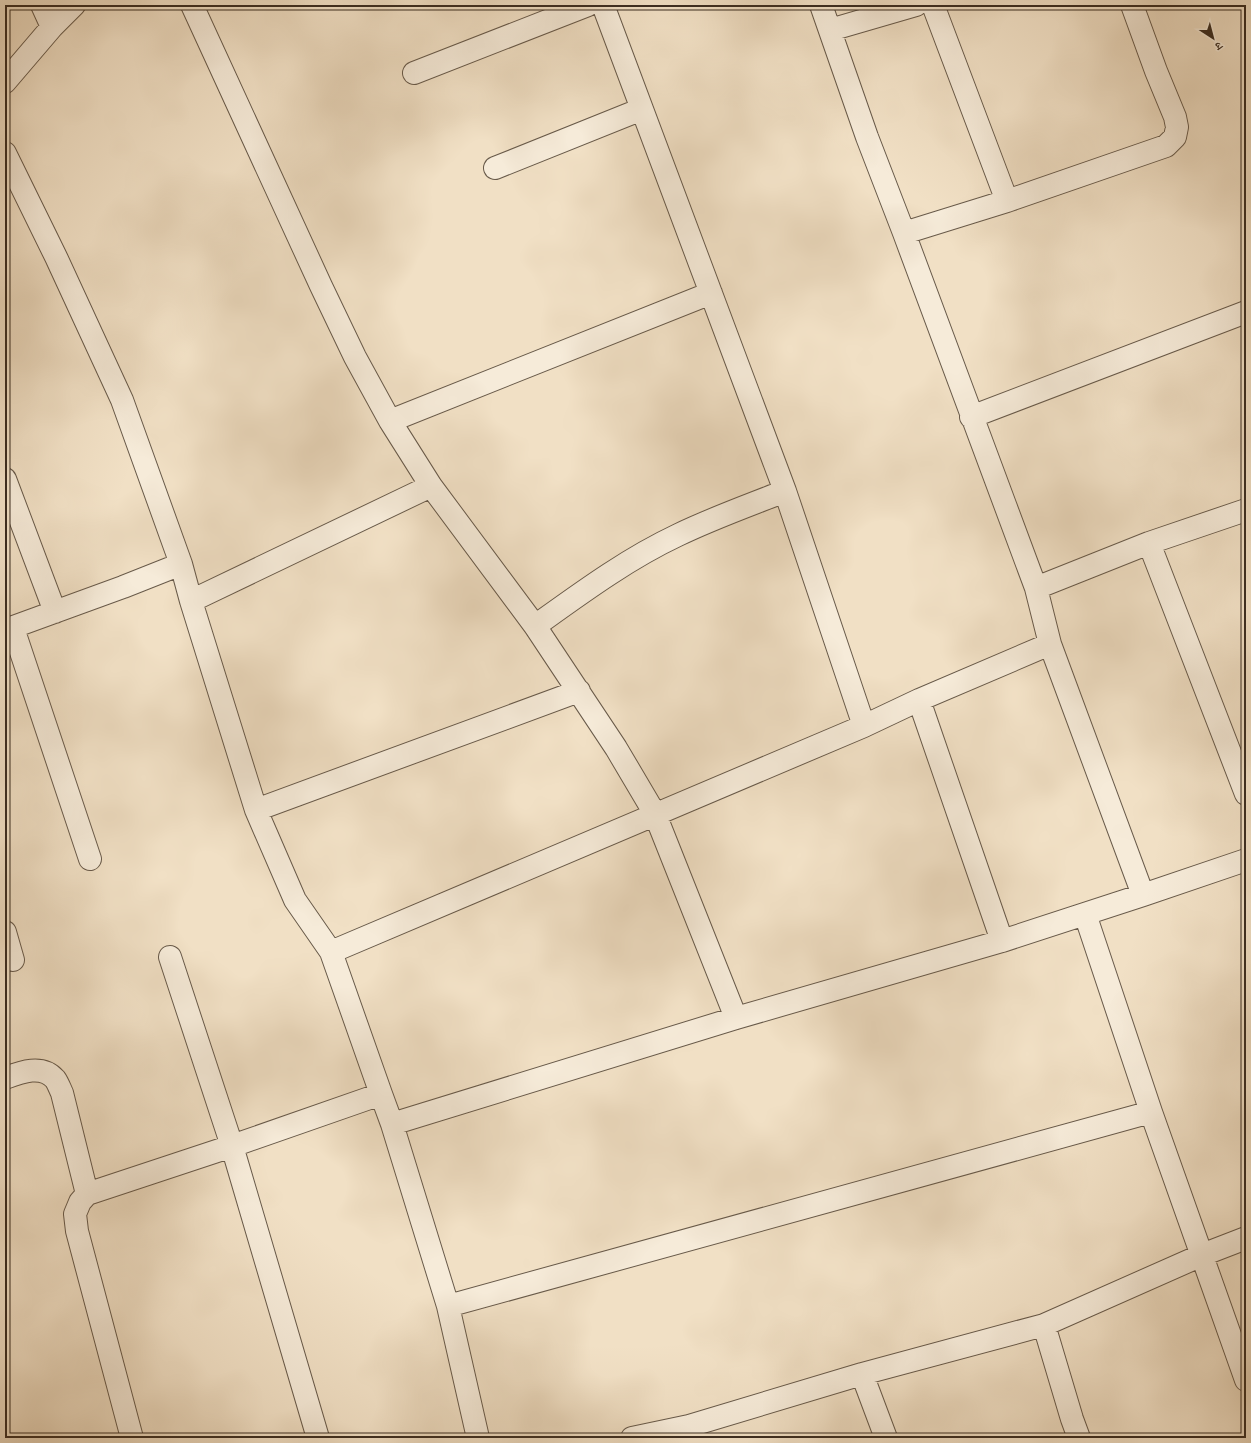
<svg xmlns="http://www.w3.org/2000/svg" width="1251" height="1443" viewBox="0 0 1251 1443" font-family="Vollkorn,'Noto Serif Devanagari',serif">
  <rect width="100%" height="100%" fill="#f1e0c5"/>
  <filter id="stains"><feTurbulence type="fractalNoise" baseFrequency=".005" numOctaves="4"/><feColorMatrix values="0 0 0 0 .2 0 0 0 0 .09 0 0 0 0 .02 0 0 0 .5 -.17"/></filter>
  <radialGradient id="worn" r=".72"><stop offset=".6" stop-color="#630" stop-opacity="0"/><stop offset="1" stop-color="#630" stop-opacity=".3"/></radialGradient>
  <g fill="none" stroke-linecap="round" stroke-linejoin="round">
    <defs>
      <path id="street" d="M42,5L52,27
        M192,5L321,286L355,357L390,421L431,486L535,626L616,748L655,814L736,1018
        M603,5L785,491L864,726
        M821,5L867,137L904,233L1036,588L1050,644L1143,895
        M933,5L1007,201
        M830,30L916,5
        M414,73L588,5
        M5,82L52,27L74,5
        M5,153L56,257L122,400L181,564L191,601L256,810L295,900L331,952L381,1094L392,1124L448,1306L478,1438
        M495,168L642,109
        M904,233L1007,201L1166,146L1175,137L1177,127L1175,117L1156,71L1132,5
        M971,417L1246,312
        M390,421L711,293
        M5,479L55,612
        M1149,543L1246,794
        M1036,588L1149,543L1246,510
        M191,601L431,486
        M535,626C581,593 627,559 678,535C713,518 750,505 785,491
        M13,628L90,859
        M5,630L123,587L181,564
        M919,700L1002,941
        M256,810L579,691
        M1085,914L1151,1112L1246,1380
        M5,932L13,960
        M331,952L864,726L919,700L1050,644
        M170,957L232,1146L318,1438
        M5,1078C21,1072 42,1064 55,1079C58,1083 60,1089 62,1093L87,1194
        M392,1124L736,1018L1002,941L1143,895L1246,860
        M448,1306L1151,1112
        M1044,1325L1072,1419L1079,1438
        M862,1374L886,1438
        M132,1438L77,1231L75,1214L80,1202L87,1194L232,1146L381,1094
        M632,1438L689,1426L862,1374L1044,1325L1202,1255L1246,1238"/>
    </defs>
    <use href="#street" stroke="#685a4a" stroke-width="24"/>
    <use href="#street" stroke="#f6ebd9" stroke-width="22"/>
  </g>
  <rect width="1251" height="1443" fill="none" stroke="#f1e0c5" stroke-width="20"/>
  <rect x="6" y="6" width="1239" height="1431" fill="none" stroke="#3b2d21" stroke-width="2"/>
  <rect x="10" y="10" width="1231" height="1423" fill="none" stroke="#3b2d21"/>
  <g transform="translate(1213 38) rotate(144)" stroke="#f6ebd9" stroke-width="3" paint-order="stroke">
  <path d="M0-3L7 15L0 10L-7 15Z" fill="#3b2d21"/>
  <text y="-6" font-size="11" font-weight="bold" text-anchor="middle" fill="#3b2d21">उ</text>
  </g>
  <rect width="100%" height="100%" filter="url(#stains)"/>
  <rect width="100%" height="100%" fill="url(#worn)"/>
</svg>
